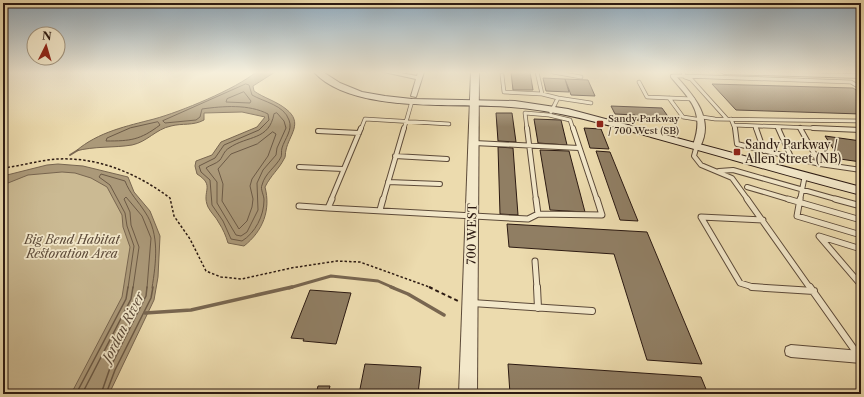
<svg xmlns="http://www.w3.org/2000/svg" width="864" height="397" viewBox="0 0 864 397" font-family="'Libre Caslon Text',serif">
  <rect width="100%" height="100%" fill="#ecdbae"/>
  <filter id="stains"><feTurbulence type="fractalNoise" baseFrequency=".005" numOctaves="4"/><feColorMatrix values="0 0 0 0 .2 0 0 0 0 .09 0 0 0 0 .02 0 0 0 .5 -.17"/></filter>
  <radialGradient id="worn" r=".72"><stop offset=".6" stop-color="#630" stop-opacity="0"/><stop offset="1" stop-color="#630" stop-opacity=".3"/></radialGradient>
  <path fill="#cbba93" stroke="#7c6a52" d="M56,169L97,176L127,203L135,287L81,394H3V181L15,176Z"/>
  <path fill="#ab9979" stroke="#786650" d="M256,72H275L253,86L254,91C264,98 276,101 286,109C304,123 289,135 286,150C285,153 286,157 284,159C279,169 271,175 265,187C271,210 263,231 244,246L228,243C226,236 223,229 219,223C216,217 211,213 208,207C201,191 216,186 197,174L195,166L196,161L212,155L221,142L257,127L265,117L242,112L204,113V120C193,126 182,123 171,126C156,129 147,142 132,145C114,148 94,146 76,151C98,132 127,126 154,119C180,112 236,89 256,72Z
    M58,164L83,166L128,177L134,192L150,211L160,236L158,277L154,300L109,394H71L122,297L130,247L123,227L122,215L107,187L91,178L75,173L62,172L28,175L3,185V176L47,165Z"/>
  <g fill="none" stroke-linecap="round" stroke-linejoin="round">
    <path stroke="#6c5a46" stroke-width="1" d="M246,84L249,85L252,95C264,102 284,105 289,120C293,130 285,138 282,148C281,151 282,155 281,157C276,167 265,173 262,185C260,189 264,195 264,200C264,216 255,233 242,241L231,239L223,221L212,205L210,180L201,172L199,166L215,158L224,145L259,130L269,120L268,114C249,104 223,106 202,109L200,117L196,120L165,123L163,121Z
      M244,92L251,101L250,103L226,102L227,99Z
      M277,113L284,121L286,128L277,148L276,155L263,170L257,183L258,210L247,232L241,236L236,235L217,203V182L206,168C210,165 216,164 220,160C223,156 224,151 229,148C248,135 269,141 274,114Z
      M158,122L160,125C140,140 131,141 106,141L107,138L130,128Z
      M273,132L276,134L268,156L252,179L250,186L253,199L252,207L247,221L239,229L222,201L223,184L218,169L231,154L257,144Z
      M128,288L134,246L127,226L125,213L110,185L99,177L101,174L125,181C130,194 138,201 145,212C160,234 156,263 152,288
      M133,288L139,247L131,225L130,212L124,199L126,197L142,216L151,238L147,288"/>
    <path stroke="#6c5a46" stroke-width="1.5" d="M76,394L126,299L128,287
      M82,394L131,299L133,287
      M101,394L110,368L146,296L147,287
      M106,394L115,370L151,298L153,287"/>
    <path stroke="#786650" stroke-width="2" d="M70,155L78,150"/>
    <path stroke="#786650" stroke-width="3" d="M289,288L331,276L378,281L394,288"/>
    <path stroke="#786650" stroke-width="3.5" d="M391,287L408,294L444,315
      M145,313L191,310L292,287"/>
  </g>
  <path fill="#907e63" stroke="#2c1a12" d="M511,72H530L533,90H513Z
    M543,78L565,79L569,92L546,91Z
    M565,79L588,80L595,96L571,95Z
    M712,84L853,88L861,93V114L736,110Z
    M611,106L662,108L672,122L638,121L635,115L615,114Z
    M496,113H512L516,142L498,141Z
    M534,119L561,120L567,145L538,143Z
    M584,128L601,129L609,149L590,148Z
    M825,136L861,141V162L840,159Z
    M498,147L513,148L518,215L500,214Z
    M540,150L569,151L585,212L550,210Z
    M596,151L610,152L638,221L620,220Z
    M507,224L647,232L702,364L647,360L614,254L509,247Z
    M310,290L351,293L336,344L303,341L304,339L291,338Z
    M365,364L421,367L418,394H359Z
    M508,364L701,377L708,394H510Z
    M318,386H330L328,394H316Z"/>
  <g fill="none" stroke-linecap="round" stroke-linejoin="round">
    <defs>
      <path id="service-far3" d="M537,72L542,94
        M553,72L581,77
        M852,72H861
        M502,75L504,92L542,94L558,98
        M673,76H684L683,72
        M684,76L851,82L861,88
        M685,77L691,79L727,119
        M639,82L647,97L693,99
        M669,98L683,117L702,120
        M551,112L558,98L591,103
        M702,117L715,119L861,121
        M731,119L735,129
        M734,125L838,129
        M755,126L756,129
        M778,127L779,129
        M361,129L365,119L449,124
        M404,129L412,101
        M527,129L525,113L549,115L570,120L573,129"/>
      <path id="service-far2" d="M527,128L536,200
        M573,128L597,200
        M735,128L737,144L820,164L861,170
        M756,128L764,151
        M778,128L791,157
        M800,128L820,164
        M813,128L861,130
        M318,131L359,133
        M474,143L579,148
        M697,145L694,156L701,165L732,178L748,200
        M395,156L447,159
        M299,167L343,169
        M719,171L733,170L839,200
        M388,182L440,184
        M747,187L791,200
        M331,200L361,128
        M383,200L404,128
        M800,200L805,175"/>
      <path id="service-far1" d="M332,199L328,208L528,219L538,214
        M536,199L538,214
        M747,199L810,288
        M788,199L861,220
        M800,199L797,216L861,235
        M835,199L861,206
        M299,206L328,208
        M380,210L383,199
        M538,214L602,215L597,199
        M763,220L701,217L740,283L753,287L766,288
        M861,249L819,236L861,285
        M535,261L537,288"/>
      <path id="service" d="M537,287L538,308
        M752,287L814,291
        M810,287L861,359
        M472,303L592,311"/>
      <path id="minor" d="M384,72H396L417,76L418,72H424L416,97L411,96L416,79Z
        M721,72L860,74L861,78L724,74Z
        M671,75H675C693,95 715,118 700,147H694L693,145C705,112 691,101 671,77Z
        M791,345L861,351V363L791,357L786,355L785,351L786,347Z"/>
      <path id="tertiary" d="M471,72H479L477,394H459Z"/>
      <path id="secondary" d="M314,72H323L340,83L362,92L385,96L412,99L515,101L568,109L861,187V195C791,177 721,156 651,137C598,122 546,107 491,106C443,104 349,111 314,72Z"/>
    </defs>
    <use href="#service-far3" stroke="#5c4a39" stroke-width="4.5"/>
    <use href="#service-far2" stroke="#5c4a39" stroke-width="6"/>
    <use href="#service-far1" stroke="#5c4a39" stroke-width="7"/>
    <use href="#service" stroke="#5c4a39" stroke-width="8"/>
    <use href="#minor" stroke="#5c4a39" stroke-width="2"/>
    <use href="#tertiary" stroke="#5c4a39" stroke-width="2"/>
    <use href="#secondary" stroke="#2c1a12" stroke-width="2"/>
    <path stroke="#2c1a12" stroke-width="1.5" stroke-dasharray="2.5 2" stroke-linecap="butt" d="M3,168C21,166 40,160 58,159C99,157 138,174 170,198L174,216L190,239L206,271L221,277L242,279L291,268L337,261L360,262L432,288"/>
    <path stroke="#2c1a12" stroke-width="2" stroke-dasharray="4 3" stroke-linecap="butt" d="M429,287L458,301"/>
    <use href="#service-far3" stroke="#f3e8ca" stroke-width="3"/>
    <use href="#service-far2" stroke="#f3e8ca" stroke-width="4"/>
    <use href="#service-far1" stroke="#f3e8ca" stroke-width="5"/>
    <use href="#service" stroke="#f3e8ca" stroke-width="6"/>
    <use href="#minor" fill="#f3e8ca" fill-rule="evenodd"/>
    <use href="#tertiary" fill="#f3e8ca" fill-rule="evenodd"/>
    <use href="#secondary" fill="#f3e8ca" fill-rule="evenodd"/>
  </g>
  <linearGradient id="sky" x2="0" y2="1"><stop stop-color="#8fa9bc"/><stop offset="0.57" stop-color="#f6efdb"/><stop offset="1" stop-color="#f6efdb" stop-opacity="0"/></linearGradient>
  <rect width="864" height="127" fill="url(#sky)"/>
  <g fill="#8f2418" stroke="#f3e8ca" stroke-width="1.5">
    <rect x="596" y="120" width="8" height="8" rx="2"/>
    <rect x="733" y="148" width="8" height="8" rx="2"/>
  </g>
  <g text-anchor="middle" stroke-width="3.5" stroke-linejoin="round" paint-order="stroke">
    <g font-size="10" fill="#2c1a12" stroke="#f3e8ca" text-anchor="start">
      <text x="608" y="122">Sandy Parkway<tspan x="608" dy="12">/ 700 West (SB)</tspan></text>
    </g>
    <g font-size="12" fill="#2c1a12" stroke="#f3e8ca" text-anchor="start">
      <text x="745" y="149">Sandy Parkway /<tspan x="745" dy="14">Allen Street (NB)</tspan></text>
    </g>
    <g font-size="12" fill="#2c1a12" stroke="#f3e8ca">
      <text transform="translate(472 234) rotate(-89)" y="4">700 WEST</text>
    </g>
    <g font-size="12" font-style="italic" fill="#5c4a39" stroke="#f3e8ca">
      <text x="72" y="244">Big Bend Habitat<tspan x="72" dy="14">Restoration Area</tspan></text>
    </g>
    <g font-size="13" font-style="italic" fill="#5f4d3b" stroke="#f3e8ca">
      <text transform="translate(123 327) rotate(-63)" y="5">Jordan River</text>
    </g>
  </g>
  <rect width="864" height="397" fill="none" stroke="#ecdbae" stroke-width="16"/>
  <rect x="4" y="4" width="856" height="389" fill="none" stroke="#2c1a12" stroke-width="2"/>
  <rect x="8" y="8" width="848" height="381" fill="none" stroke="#2c1a12"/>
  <g transform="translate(46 46) rotate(5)"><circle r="19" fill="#f3e8ca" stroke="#a39680"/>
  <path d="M0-3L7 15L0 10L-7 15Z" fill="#8f2418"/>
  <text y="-6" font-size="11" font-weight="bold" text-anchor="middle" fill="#2c1a12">N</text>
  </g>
  <rect width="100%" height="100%" filter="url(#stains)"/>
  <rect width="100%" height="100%" fill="url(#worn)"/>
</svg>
